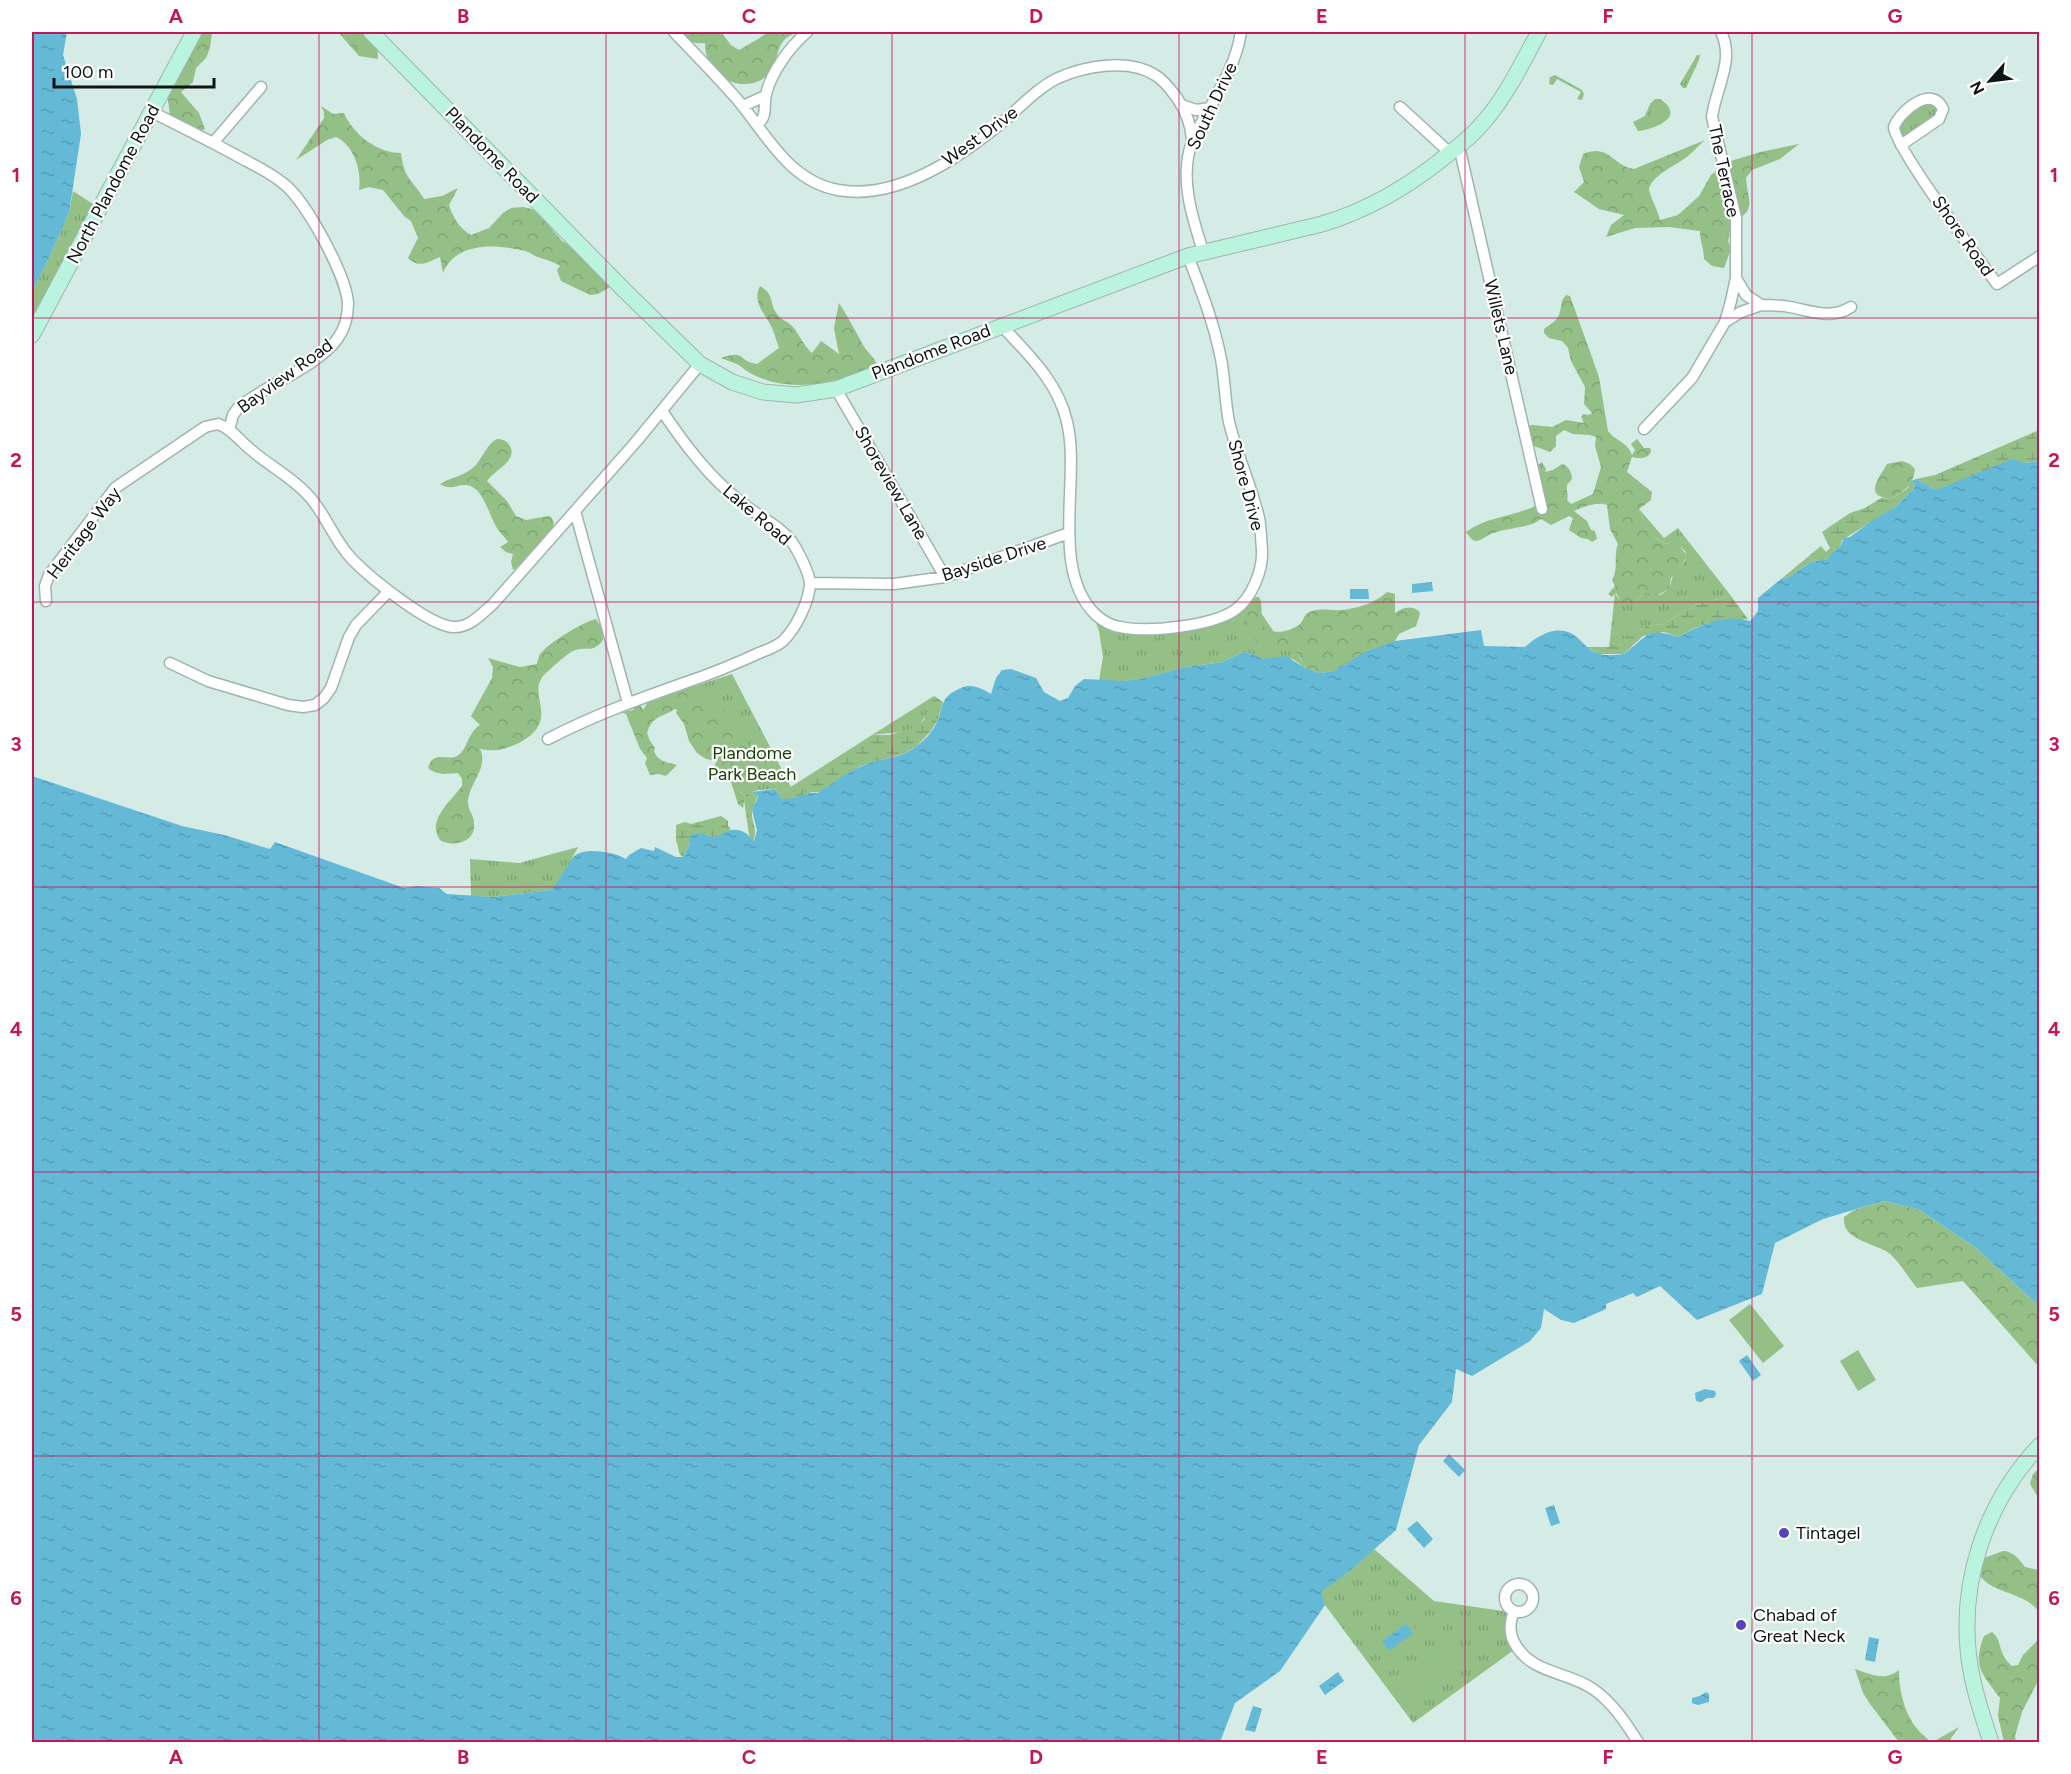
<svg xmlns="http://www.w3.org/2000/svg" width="2071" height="1774" viewBox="0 0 2071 1774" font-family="Figtree,sans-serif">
  <defs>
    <pattern id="grass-tufts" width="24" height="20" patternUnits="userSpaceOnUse" patternTransform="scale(1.5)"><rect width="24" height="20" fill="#94c088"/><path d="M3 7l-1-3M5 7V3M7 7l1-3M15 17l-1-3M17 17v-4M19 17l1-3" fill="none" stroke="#7ea474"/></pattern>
    <pattern id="forest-crowns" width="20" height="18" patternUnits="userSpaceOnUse" patternTransform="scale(1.5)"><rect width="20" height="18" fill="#94c088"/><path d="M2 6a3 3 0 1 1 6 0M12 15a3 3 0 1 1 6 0" fill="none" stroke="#7ea474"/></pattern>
    <pattern id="wetland-marsh" width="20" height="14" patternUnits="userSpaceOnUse" patternTransform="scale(1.5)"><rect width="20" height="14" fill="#94c088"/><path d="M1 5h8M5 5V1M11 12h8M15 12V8" fill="none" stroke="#7ea474"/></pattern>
    <pattern id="water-ripples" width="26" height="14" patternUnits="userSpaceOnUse" patternTransform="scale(1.5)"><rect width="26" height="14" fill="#64b9d7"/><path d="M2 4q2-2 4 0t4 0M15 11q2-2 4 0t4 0" fill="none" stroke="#569eb8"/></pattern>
  </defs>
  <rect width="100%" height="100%" fill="#d4ebe6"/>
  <path fill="url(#grass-tufts)" d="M1697,55H1700L1699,60L1686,88H1683L1680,84Z
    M1555,75L1582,90L1584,94L1582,100L1577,99L1581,92L1557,79L1553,85L1549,84L1550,77Z
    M1655,99H1660C1687,117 1655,129 1638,131L1633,122L1645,116L1650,104Z
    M1923,99L1943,109L1901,145L1894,127Z
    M73,191L99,208L32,335V291L49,258L69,213Z
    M1639,509L1664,538L1678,528L1731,596L1698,604L1663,624L1646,626L1609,648L1615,593C1620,603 1626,604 1636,603L1644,592L1660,595L1669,589L1674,572L1686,560V552C1680,546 1677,546 1669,544C1650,540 1645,525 1639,509Z
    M1249,595L1280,641L1291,639L1305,668L1293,659H1263L1252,654L1243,652L1223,662L1186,667L1146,678L1124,681H1099L1103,657L1099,631L1091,609L1117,627L1217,619Z
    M732,674L791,787L786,790L777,786L775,789L758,790L745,795L737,790L692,687Z
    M934,696C923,735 906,731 872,735Z
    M578,847L561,880L552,890L493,897L471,896L470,859L519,863Z
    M1374,1549L1434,1601L1510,1612L1514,1650L1413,1723L1325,1605L1320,1592L1351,1570Z"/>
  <path fill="url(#forest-crowns)" d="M196,32H212L210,48L206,58L196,68L193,82L181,92L199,113L205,129L201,131L170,116L167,91Z
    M338,32H380L377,41L378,59L359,56Z
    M684,32H721L731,45L739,50L758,39L768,32H796C793,34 788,36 785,39C775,49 778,67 767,76C740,97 704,74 705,43C695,44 686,43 684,32Z
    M321,106L333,114L344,113C353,134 377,153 401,153C404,179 412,179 424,199L442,196L458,188L449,205C453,218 460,229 471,235L489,228L503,213L511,208L523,207L536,210L562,241L576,248L610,283V287L598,294L590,295L561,281L557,270L560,266C553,261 545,260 538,257C534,256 530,252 525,251C497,244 456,241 443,273L440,257C428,262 419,269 408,258L418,238L411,221L404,216L383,190L369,187L359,190C362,171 354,145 336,137L327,140L296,160L324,118V112Z
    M1705,140C1699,145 1694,151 1688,156C1678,164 1651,176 1649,189C1649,195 1659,212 1660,220L1678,215L1699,196L1711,175L1728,162L1760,152L1799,144L1780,159L1752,170L1746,178C1748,204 1758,208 1731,224L1728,241L1731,249L1724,268L1712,266L1704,259C1704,249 1700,241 1700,231L1669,227L1635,228L1606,237L1611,225L1624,215L1599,209L1574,192L1584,182L1579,167L1583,154C1609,143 1613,166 1634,169Z
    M760,286C776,296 768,302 777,314C781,320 787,321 792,326C799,333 802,344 812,353L821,341L839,354L834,328L839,303C848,317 855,330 863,345C867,352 873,356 877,364C841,383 793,394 754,375C747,372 741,365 734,363C730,361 725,360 721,358C746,349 738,362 757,364L779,348C777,342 775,336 773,330C767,315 751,303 760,286Z
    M1566,295L1570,296L1599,377L1608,431C1615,441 1627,441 1632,455L1635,450L1631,444L1637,439L1644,448H1650L1651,451C1649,459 1639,459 1632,457L1627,472L1652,492L1651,500L1639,509C1646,528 1654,546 1677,544L1688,556L1671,578L1669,589L1656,596L1644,592L1636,603L1630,606L1621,601L1616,593L1612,597L1608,594L1615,586L1612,580C1619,568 1613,556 1618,544L1610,529L1607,505C1598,501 1583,507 1574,511L1587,521L1591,530L1595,531L1597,539L1592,542L1588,539L1581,538L1569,530L1573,518L1569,516L1551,525L1541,519C1528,529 1507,527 1491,534C1486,536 1482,540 1477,541C1472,541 1469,536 1466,532C1486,517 1513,517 1535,506L1537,500V466L1542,462L1546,469L1545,472L1553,470L1562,464C1568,465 1572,473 1572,478C1571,482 1567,483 1567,486C1566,491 1569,494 1567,500L1571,504L1593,494L1601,467L1595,446L1596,437L1590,435L1573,434L1564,430L1556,436V446L1550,452L1526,443L1524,428L1532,425L1552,427L1566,420L1584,423L1581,417L1583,414L1589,415L1592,413L1584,404L1585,387L1571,361L1568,348L1562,341L1549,338L1544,333V329C1550,324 1556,322 1559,315C1562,307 1560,301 1566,295Z
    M497,439C503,439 507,441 510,446C518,461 494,470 487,481L507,501L516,516L526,520L548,516L551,517L554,523L552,529L546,534L539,548L527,561L513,570L511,562L513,554L506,552L500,547L508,542C505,537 502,535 499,531C490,520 484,487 467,485C457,484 450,491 440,484C451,477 465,476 475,466C483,457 487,444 497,439Z
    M1902,461L1910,464L1915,469C1914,484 1903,493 1890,499C1863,495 1879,479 1887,464Z
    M1387,592L1395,594V613C1403,607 1411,605 1419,611L1420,614L1416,626L1399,634L1395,641L1334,671L1320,673L1305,668L1299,655L1294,651H1285L1274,646H1266L1256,641L1247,629C1247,618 1246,603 1256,597H1259C1266,609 1255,623 1269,630C1278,634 1292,631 1300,624C1303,621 1304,615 1308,613C1317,607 1331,611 1340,610C1357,609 1375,603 1387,592Z
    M596,619L602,628L603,640C592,654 589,646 575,650C566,654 554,666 546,673C523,694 564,719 519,743C504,750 495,752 480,749C489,768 469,783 468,801C467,809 474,815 474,823C476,842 455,847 441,841C425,822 450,802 462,786V779L458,773C447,774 435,775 428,768C433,750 447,761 457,756C468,750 467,733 480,725L471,716L492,678L493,667L488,658L520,667L537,664C538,659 539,654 543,651C550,642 585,621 596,619Z
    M689,685L701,688L703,697L709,703L708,706L724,710L726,713L724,718L737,719L738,721L735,729L743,734L750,750L743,777L745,787L737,790L745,795L743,808L738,804L730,779L723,780L722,774L715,770L714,766L717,761L706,759L697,753L689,741L684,724L676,713L677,710L675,709C661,718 653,715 647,733L650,741L655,748L654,751C658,762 667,762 677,765L666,776L658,774L650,775L645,763L647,758L640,749L626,714L621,712L634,710V707L639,703L643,710L648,702L660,699V697L678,692Z
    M1883,1201L1918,1209L1976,1248L2039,1306V1367L1963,1281L1917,1288C1908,1277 1900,1263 1890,1254C1877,1243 1841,1241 1844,1217L1854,1210Z
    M2039,1468V1499L2030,1484L2033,1474Z
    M2003,1551C2013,1551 2019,1559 2025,1567L2039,1570V1612C2024,1591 1996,1596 1979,1575L1984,1558Z
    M1992,1632C2003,1641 1997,1653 2012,1666L2018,1665L2023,1655L2039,1639V1679L2022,1712L2015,1736L2016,1742H2004L1998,1716L2000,1698C1982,1673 1972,1667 1984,1636Z
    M1855,1669C1871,1674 1884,1682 1899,1670C1899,1696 1907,1724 1929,1740H1936L1959,1727L1951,1738L1950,1742H1899L1870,1704L1863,1693Z"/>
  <path fill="url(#wetland-marsh)" d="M2039,430V461L2025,463L1936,490L1916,479L1935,475Z
    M1911,481L1915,484L1914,488L1897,506L1842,540L1840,547L1833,552L1827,559L1811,562L1787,578L1781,579L1821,546L1826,552L1830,548L1822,532L1850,513L1865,508L1881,498L1890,499L1896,496L1907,489Z
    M1731,596L1748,619C1720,620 1703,621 1679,637L1664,632L1643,636L1624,654H1599L1586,647H1609L1646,626L1663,624L1698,604Z
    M934,696L943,702L937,721L931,731L917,746L903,754L860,766L821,792H812L787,800L782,799L775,789L777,786H784L786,790L872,735H889L913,728L924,720Z
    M751,792L758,794C757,800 752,806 752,813C752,826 758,826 753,842L749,835L744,800L745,795Z
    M721,816L728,821V826L731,829L716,838L708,835L690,843L683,857L680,855L676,840V825L685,822L691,824Z"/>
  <path fill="#94c088" d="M1750,1304L1784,1346L1763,1363L1729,1320Z
    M1858,1350L1876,1380L1858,1391L1840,1361Z
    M1407,1618L1418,1632L1389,1655L1378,1640Z
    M1445,1643L1463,1667L1416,1702L1399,1679Z"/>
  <path fill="url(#water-ripples)" d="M32,32H67L63,55L77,99L81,134L69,213L49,258L32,291Z
    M2012,459L2025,463L2040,461L2039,1306L1976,1248L1918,1209L1883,1201L1823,1219L1775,1243L1762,1294L1697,1320L1660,1286L1637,1297L1633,1293L1606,1304V1309L1574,1323L1561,1320L1544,1309L1541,1328L1530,1341L1472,1376L1456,1369L1452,1402L1419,1445L1396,1530L1351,1570L1321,1592L1325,1605L1280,1671L1235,1703L1220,1742H32V776L182,826L224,835L270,849L275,842L404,888L417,886L426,887L439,888L447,894L493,897L551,890C560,881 569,860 576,855C586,847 616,852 626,859L629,855L641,848L654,851L655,847L676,857H683L690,843L689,837C697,830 707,835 716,838C729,827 742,826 754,841L757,830L752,810L758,797L757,794L751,792L775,789L782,799C795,800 805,791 818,793L824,788L829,786C841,777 856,767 870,763C886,758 904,757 918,745C925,740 932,732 936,724C944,707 939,697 961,688C972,683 981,688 991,694L996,678L1002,670L1011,669L1036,678L1044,692L1060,701L1068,698L1075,686L1084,679L1124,681L1145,678L1186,667L1223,662L1243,652L1252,654L1263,659L1286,656L1305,668L1320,673L1334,671L1365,652L1395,641L1481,630L1484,646L1525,647C1541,633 1562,622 1580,640C1586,646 1591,652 1600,654C1607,656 1616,655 1624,654C1649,636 1644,627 1679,637C1698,625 1727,613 1750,621L1758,611V598L1781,579L1787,578L1811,562L1827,559L1833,552L1840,547L1844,538L1850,537L1873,520L1897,506L1914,488L1915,484L1911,481L1916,479L1936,490Z
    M1432,582L1433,591L1412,593V584Z
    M1350,589H1368L1369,599H1350Z
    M1747,1355L1761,1375L1753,1381L1739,1361Z
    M1705,1389L1715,1391L1716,1394L1714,1398H1707L1701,1402L1696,1401L1695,1393Z
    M1449,1454L1465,1470L1459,1477L1443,1461Z
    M1554,1505L1560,1523L1551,1526L1545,1508Z
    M1417,1521L1433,1539L1424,1548L1407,1529Z
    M1406,1624L1413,1633L1389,1651L1382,1641Z
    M1869,1637L1879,1639L1875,1662L1865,1660Z
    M1338,1672L1344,1681L1325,1695L1319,1686Z
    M1706,1692L1709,1694V1702L1698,1705L1692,1703V1698L1700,1696Z
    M1253,1706L1262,1709L1255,1732L1245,1730Z"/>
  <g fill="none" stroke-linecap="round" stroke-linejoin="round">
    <defs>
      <path id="street" d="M674,32C695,54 716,75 736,98C766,133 788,181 838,190C898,201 962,156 1005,120C1021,106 1039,87 1058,78C1085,66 1129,58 1155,75C1164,80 1171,90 1177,98C1186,111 1191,124 1192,140
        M1182,105L1196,110L1210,108
        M743,106L765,96
        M1400,107L1450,153
        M152,112C182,127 212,142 241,158C256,166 271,173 284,184C306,201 346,275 348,303C348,314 345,328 338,338C319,366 265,385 238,408L233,415L229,430
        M758,124C768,115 763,106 766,94C772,71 789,48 807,32
        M213,143L261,87
        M1901,145L1939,119L1943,109C1932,84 1900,111 1894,127C1894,146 1980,261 1997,284L2040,256
        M1459,146L1542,509
        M1203,251C1192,217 1179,177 1192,142C1195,133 1200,125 1205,117C1220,89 1236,64 1241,32
        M1761,305C1770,305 1780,305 1790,307C1812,311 1831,320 1851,307
        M1725,322L1741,312L1761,305L1746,295L1736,278
        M1001,325C1028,354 1058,382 1067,422C1081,478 1049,570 1096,615C1103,621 1111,626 1120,627C1148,633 1212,626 1235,610C1252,598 1263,570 1262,550C1261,539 1261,528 1259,518C1251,485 1237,455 1229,422C1225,402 1225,380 1221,359C1214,323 1201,290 1188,256
        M836,389L945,577
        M1644,429L1692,378L1725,322L1731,301L1736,278V218L1712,117C1716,87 1735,60 1721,32
        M575,511L628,703
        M810,583L894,584L945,577L1069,533
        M46,601L45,586L49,575L115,488L205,427L218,424C231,428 240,441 250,449C268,465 290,476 307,494C325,512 333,539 351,558C368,576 431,628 455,627C471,627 482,613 493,604L635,443L700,364
        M170,663L208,681L288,705L303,707L315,705L324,698L331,688L349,637L356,625L389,591
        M548,739C592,716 639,699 687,682C711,674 735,664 759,653C767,650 776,647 783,641C796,628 809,602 810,584C810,574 798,551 792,542C779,525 758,516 742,503C709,477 685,445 662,411
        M1505 1598a14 14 0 1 1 28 0a14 14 0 1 1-28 0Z
        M1514,1611C1510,1621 1509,1633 1514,1642C1530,1674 1567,1671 1593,1689C1613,1703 1625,1722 1638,1742"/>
      <path id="secondary" d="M371,32L625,291L700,364L732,382L763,392L796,395L836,389L1188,256L1322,224C1369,210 1408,187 1446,156C1461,145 1475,133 1487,118C1508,93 1523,61 1539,32
        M32,335L194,32
        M1991,1742C1982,1715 1973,1688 1969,1659C1959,1581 1986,1502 2040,1445"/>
    </defs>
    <use href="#street" stroke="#9fb5b0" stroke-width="13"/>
    <use href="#secondary" stroke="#9fb5b0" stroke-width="17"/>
    <use href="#street" stroke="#fff" stroke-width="10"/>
    <use href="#secondary" stroke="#baf4de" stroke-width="15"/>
  </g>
  <path fill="none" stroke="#c2185b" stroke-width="1.5" stroke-opacity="0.55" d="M319,32V1742M606,32V1742M892,32V1742M1179,32V1742M1465,32V1742M1752,32V1742M32,318H2040M32,602H2040M32,887H2040M32,1172H2040M32,1456H2040"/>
  <g fill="#5944bc" stroke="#fff" stroke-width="2">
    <circle cx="1784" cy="1533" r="6"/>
    <circle cx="1741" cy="1625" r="6"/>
  </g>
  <g text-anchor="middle" stroke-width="4.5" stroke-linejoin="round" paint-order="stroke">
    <g font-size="18" fill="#0d1514" stroke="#fff">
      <text transform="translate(1212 106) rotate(-65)" y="6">South Drive</text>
      <text transform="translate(980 136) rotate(-36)" y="6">West Drive</text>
      <text transform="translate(492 155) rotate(46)" y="6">Plandome Road</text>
      <text transform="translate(1724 171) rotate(78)" y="6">The Terrace</text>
      <text transform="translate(113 184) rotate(-62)" y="6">North Plandome Road</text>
      <text transform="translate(1963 236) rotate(55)" y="6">Shore Road</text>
      <text transform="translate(1501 327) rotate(77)" y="6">Willets Lane</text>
      <text transform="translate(931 352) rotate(-21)" y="6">Plandome Road</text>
      <text transform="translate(285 376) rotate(-36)" y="6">Bayview Road</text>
      <text transform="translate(891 483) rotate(60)" y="6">Shoreview Lane</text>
      <text transform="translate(1246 485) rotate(75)" y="6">Shore Drive</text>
      <text transform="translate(757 515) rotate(40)" y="6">Lake Road</text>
      <text transform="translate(84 533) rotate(-53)" y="6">Heritage Way</text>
      <text transform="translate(994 559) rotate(-18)" y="6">Bayside Drive</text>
    </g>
    <g font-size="18" fill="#184308" stroke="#fff">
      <text x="752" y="759">Plandome<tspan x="752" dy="21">Park Beach</tspan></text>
    </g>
    <g font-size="18" fill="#0d1514" stroke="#fff" text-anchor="start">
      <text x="1796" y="1539">Tintagel</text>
      <text x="1753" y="1621">Chabad of<tspan x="1753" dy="21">Great Neck</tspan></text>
    </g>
  </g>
  <rect width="2071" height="1774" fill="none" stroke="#ffffff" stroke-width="66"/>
  <g transform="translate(1990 81) rotate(242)" stroke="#ffffff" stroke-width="4.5" paint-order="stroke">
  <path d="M0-4.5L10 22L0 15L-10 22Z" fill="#0d1514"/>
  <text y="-9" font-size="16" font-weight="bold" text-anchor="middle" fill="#0d1514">N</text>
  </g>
  <path d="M54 78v9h160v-9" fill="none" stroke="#0d1514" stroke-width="3"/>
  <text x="63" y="78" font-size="18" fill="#0d1514" stroke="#ffffff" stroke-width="4.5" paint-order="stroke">100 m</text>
  <rect x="33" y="33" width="2005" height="1708" fill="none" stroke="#c2185b" stroke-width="2"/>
  <g font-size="20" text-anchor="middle" font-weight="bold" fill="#c2185b">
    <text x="176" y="23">A</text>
    <text x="463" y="23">B</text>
    <text x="749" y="23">C</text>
    <text x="1036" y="23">D</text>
    <text x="1322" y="23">E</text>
    <text x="1608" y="23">F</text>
    <text x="1895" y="23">G</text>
    <text x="16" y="182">1</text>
    <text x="2054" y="182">1</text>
    <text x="16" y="467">2</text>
    <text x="2054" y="467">2</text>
    <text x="16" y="751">3</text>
    <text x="2054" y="751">3</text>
    <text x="16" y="1036">4</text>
    <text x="2054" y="1036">4</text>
    <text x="16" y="1321">5</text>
    <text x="2054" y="1321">5</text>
    <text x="16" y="1605">6</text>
    <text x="2054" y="1605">6</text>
    <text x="176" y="1764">A</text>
    <text x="463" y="1764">B</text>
    <text x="749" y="1764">C</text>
    <text x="1036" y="1764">D</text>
    <text x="1322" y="1764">E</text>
    <text x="1608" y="1764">F</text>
    <text x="1895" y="1764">G</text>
  </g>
</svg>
